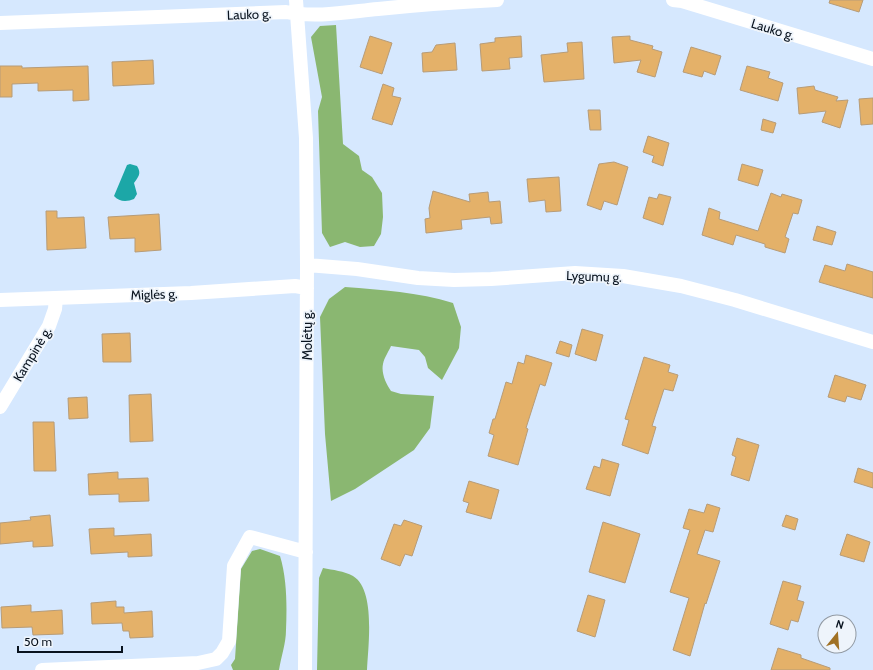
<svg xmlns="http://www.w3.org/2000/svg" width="873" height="670" viewBox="0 0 873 670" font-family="Cabin,sans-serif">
  <rect width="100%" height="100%" fill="#d6e8fe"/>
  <path fill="#8ab771" d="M336,25L343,144L359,156L362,170L372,177L382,193L383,217L381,234L374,246L360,247L345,242L330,247L322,233L318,111L322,97L311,37L320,26Z
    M345,287C382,290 418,292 453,303L461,327L459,348L442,380L428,368L425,357L419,350L391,346C389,351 384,358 383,364C381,373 386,384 391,391L401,394L434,396L430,428L414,450L355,489L331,501L325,434L320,317L329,299Z
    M260,549L280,556C287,579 287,606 286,630C286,643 281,657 279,670H233L231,665L235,659L241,569L252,551Z
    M323,568C333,570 344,571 353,576C376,590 368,646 367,670H317L319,578Z"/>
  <path fill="#1ca7a7" d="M130,164L137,166C142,174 138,177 134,183L137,194L134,199C127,202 119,202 114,196L127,165Z"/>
  <path fill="#e4b169" stroke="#b79c78" d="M830,0H863L859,12L829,3Z
    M370,36L392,43L382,74L360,67Z
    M521,36L522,57L509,58L510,69L482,71L480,44L495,42V38Z
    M630,36V40L653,46L652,49L662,52L655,77L637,72L641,60L614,63L612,37Z
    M582,42L584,79L544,82L541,55L568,52L567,43Z
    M455,43L457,70L423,72L422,53L432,52L436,45Z
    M691,47L721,56L715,75L704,71L702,77L683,72Z
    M153,60L154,84L113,86L112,62Z
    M0,66H22V68L88,66L89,100L73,101V90L38,91V83L12,84V97H0Z
    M747,66L770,72L768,78L783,83L778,101L740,90Z
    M383,84L394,88L392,96L401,98L392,125L372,119Z
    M814,86L815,90L838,97L836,101L848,100L840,128L822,122L826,111L799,114L797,88Z
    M873,98V124L861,125L859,99Z
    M588,110H600L601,130H590Z
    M763,119L776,123L773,133L761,130Z
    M648,136L669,143L663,166L652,162L654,156L643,152Z
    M614,162L628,167L617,205L604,201L601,210L587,205L599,164Z
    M742,164L763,170L758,186L738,180Z
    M559,177L561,211L546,212L545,200L529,202L527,179Z
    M433,191L470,202L469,194L488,192L489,202L500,201L502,223L491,224L490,217L461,220L462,229L426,233L425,219L430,218L429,208Z
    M771,193L781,197L782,194L802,200L798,214L793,213L785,237L789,239L785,253L765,247V244L736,235L733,245L702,235L709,208L720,212L719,219L758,231Z
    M659,194L671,197L663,225L643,218L649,197L657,199Z
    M46,211H57V218L84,217L86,248L47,250Z
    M159,214L161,250L135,252V238L110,239L108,217Z
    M817,226L836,232L832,245L813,240Z
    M847,264L873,272V298L819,282L825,265L845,271Z
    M582,329L603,335L596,361L575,354Z
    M130,333L131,362H103L102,334Z
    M560,341L572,345L569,357L556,353Z
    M526,355L552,363L545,386L540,384L526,428L528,429L518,465L488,456L494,435L489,433L493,419H495L506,382L512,384L518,362L524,364Z
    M644,357L670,365L668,372L678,375L673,391L664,389L652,426L656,427L648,454L622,445L629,420L625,419Z
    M835,375L866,385L861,400L847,396L845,402L828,397Z
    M151,394L153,441L130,442L129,395Z
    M87,397L88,418L69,419L68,398Z
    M33,422H54L56,471H34Z
    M737,438L759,445L749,481L731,475L736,457L732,455Z
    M602,459L619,464L610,496L586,489L594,466L600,468Z
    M858,468L873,473V488L854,482Z
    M118,472V479L148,478L149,501L119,502V494L89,495L88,474Z
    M469,481L499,490L491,519L466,512L469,503L463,501Z
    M707,504L720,508L713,532L705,530L697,554L720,561L706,604L705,603L690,656L673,650L689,598L670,592L690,530L683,528L689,509L704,513Z
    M50,515L53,546L33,547V541L0,544V523L31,520L30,517Z
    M786,515L798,519L795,530L782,526Z
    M404,520L422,526L412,556L405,554L400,566L381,559L394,524L401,526Z
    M603,522L640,534L625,583L589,572Z
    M114,528V536L151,534L152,556L128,557V552L91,554L89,529Z
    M847,534L870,542L864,562L840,555Z
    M783,581L801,586L797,600L804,602L798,622L791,620L788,630L770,624Z
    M588,595L605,600L595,637L577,631Z
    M116,601V607H124V613L152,611L153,637L130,638L129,631H123L122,623L92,624L91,603Z
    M31,605V612L62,610L63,634L33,635L32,627L2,628L1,607Z
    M778,648L801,655V658L830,668V670H771Z"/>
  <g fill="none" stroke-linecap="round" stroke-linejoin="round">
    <path stroke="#fff" stroke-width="14" d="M296,0L306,138L307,265L305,670
      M673,0L682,1L873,59
      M0,23L286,12C316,18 347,12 378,9C417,5 457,2 497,0
      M307,265L357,269L418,278L454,280L491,279L575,273L623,276L681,286L735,300L873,342
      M0,300L191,293L295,286L307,288
      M0,407L49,326L55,309L56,298
      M42,670L198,663L216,659L222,653L229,641L234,566L250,537L306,552"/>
  </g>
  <g text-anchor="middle" stroke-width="3.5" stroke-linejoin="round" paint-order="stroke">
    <g font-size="13" fill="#08121e" stroke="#eef4fb">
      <text transform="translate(249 14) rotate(-2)" y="5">Lauko g.</text>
      <text transform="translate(773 29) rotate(17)" y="5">Lauko g.</text>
      <text transform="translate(594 276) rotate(2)" y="5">Lygumų g.</text>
      <text transform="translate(154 294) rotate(-2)" y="5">Miglės g.</text>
      <text transform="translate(307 335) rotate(-90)" y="5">Molėtų g.</text>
      <text transform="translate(32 354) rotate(-59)" y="5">Kampinė g.</text>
    </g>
  </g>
  <g transform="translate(837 634) rotate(17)"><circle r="19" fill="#eef4fb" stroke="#929aa3"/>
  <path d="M0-3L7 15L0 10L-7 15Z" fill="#a07124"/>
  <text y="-6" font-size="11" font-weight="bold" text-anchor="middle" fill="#08121e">N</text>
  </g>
  <path d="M18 646v6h104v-6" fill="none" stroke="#08121e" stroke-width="2"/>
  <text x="24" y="646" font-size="12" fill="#08121e" stroke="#eef4fb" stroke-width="3" paint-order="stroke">50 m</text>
</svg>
